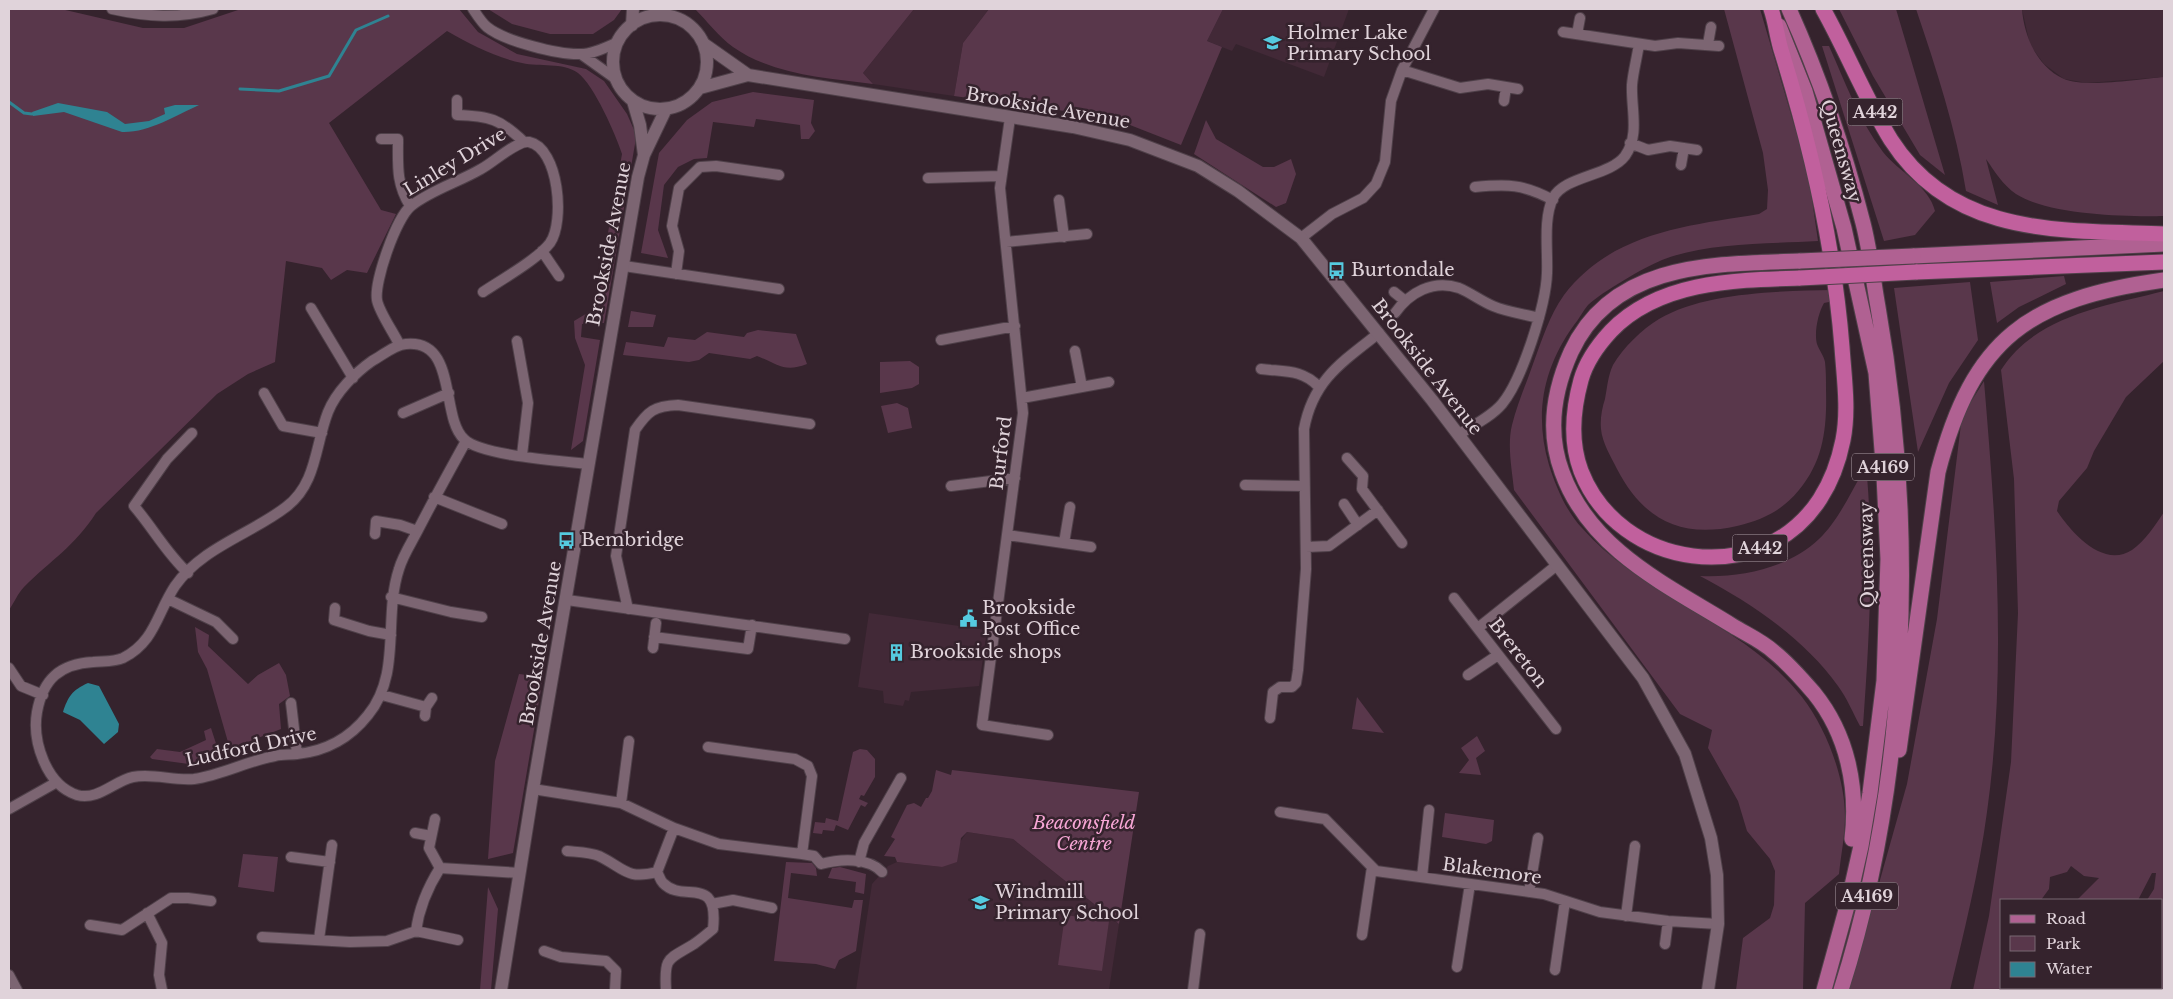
<svg xmlns="http://www.w3.org/2000/svg" width="2173" height="999" viewBox="0 0 2173 999" font-family="'Libre Baskerville',serif">
  <rect width="100%" height="100%" fill="#35232d"/>
  <path fill="#422937" d="M914,9H989L963,43L954,96L873,84L863,73Z
    M1223,9H1349L1324,77L1236,44L1232,51L1207,41Z
    M2022,9H2164V77L2087,83L2064,79L2044,64L2030,45Z
    M869,613L987,630L979,686L911,692L909,701L905,700L903,706L884,703L883,691L858,687Z
    M967,832L1013,839L1119,924L1109,990H856L872,884L888,866L897,862L942,867Z"/>
  <path fill="#59374b" d="M9,9H61L143,28H184L241,9H459L478,32L517,54L586,69L604,81L627,114L635,132V144L604,323L582,324L581,337L600,340L583,441L571,450L585,365L575,338L574,321L594,309L596,300L622,154C616,135 594,85 578,73C562,62 540,67 522,63C494,57 472,45 447,31L329,123L381,210L396,214L367,273L347,270L331,280L322,268L286,261L275,362L248,374L217,394L96,513C75,546 50,561 24,587C18,593 14,603 9,610Z
    M488,9H622L614,20L593,34H550L512,24Z
    M695,9H914L863,73L873,84C825,78 773,75 733,47C719,37 707,21 695,9Z
    M989,9H1223L1207,41L1222,47L1181,145L1130,125L1087,114L954,96L963,43Z
    M1724,9H1760L1808,172L1818,241C1769,244 1707,242 1662,260C1643,268 1602,292 1588,305C1583,311 1579,319 1574,325C1543,368 1534,414 1549,465C1556,487 1566,511 1582,528C1644,598 1744,623 1802,697C1826,728 1845,777 1845,817C1845,835 1841,855 1839,874L1805,903L1803,990H1736L1743,938L1770,918L1774,905L1775,871L1770,859L1747,831L1738,801L1708,748L1712,730L1680,714L1514,490C1512,470 1507,445 1512,425C1517,405 1526,384 1533,364C1542,340 1549,316 1564,295C1612,232 1687,226 1759,214L1767,209L1768,190L1763,153Z
    M1839,9H1896L1945,175L1920,155L1873,76Z
    M1916,9H2022C2024,36 2037,67 2064,79C2085,88 2140,79 2164,77V216C2126,217 2048,215 2016,194C2003,185 1995,172 1986,159L1998,205L1966,191C1956,129 1936,68 1916,9Z
    M1822,46H1829C1845,82 1859,120 1883,152C1899,172 1929,186 1935,211L1915,235L1884,241Z
    M753,92L814,100L811,123L815,131L809,139H801L800,125L756,119L754,127L713,122L707,158L694,159L678,167L664,185L658,230L668,258L641,253L659,153L687,120L712,102Z
    M1206,120L1216,139L1263,167H1274L1291,159L1296,174L1286,203L1276,207L1194,154Z
    M2064,276L2066,284L2019,307L1997,323L1990,282Z
    M1970,282L1978,340L1949,383L1918,452L1894,288Z
    M1833,290L1834,301L1824,303C1818,313 1814,333 1817,344C1819,350 1824,356 1825,362C1826,371 1826,380 1826,389C1827,427 1824,460 1799,490C1782,511 1762,520 1737,526C1680,539 1643,519 1617,469C1611,457 1602,442 1601,429C1600,419 1602,408 1605,399C1607,389 1608,375 1613,365C1623,348 1642,329 1659,319C1704,292 1781,291 1833,290Z
    M2164,291V361L2126,397L2094,451L2087,468L2059,501L2057,511C2071,532 2103,569 2132,550C2145,541 2156,524 2164,512V990H2061L2063,988H2162V900H2147L2154,889L2156,873H2152L2138,900H2077L2099,878L2084,876L2071,866L2067,872L2050,877L2049,889L2041,900H2002V988H2017L2018,990H1973L1989,916L2011,762L2018,613L2014,479L2001,370C2036,315 2106,306 2164,291Z
    M631,311L656,315L653,327H628Z
    M758,330L796,334L807,364C784,373 778,364 757,356L750,359L709,353L699,360L689,362L623,355L626,342L664,347L668,337L695,340L707,332L744,337L747,333Z
    M910,361L919,367V384L912,388L880,393V362Z
    M1984,381C1996,524 2007,669 1987,812C1979,872 1964,932 1950,990H1849L1907,784L1937,619L1962,416Z
    M897,403L908,408L912,428L888,433L881,406Z
    M1861,475L1867,476C1874,559 1869,643 1863,726H1860C1853,713 1847,698 1838,686C1804,638 1751,603 1700,576C1740,578 1789,568 1819,539C1837,522 1849,496 1861,475Z
    M195,627L209,635L208,646L248,684L258,675L279,663L286,675L290,696L279,704L281,729L230,749L207,669L198,652Z
    M519,674L543,677L513,853L488,859L495,761Z
    M1357,697L1384,733L1352,729Z
    M211,728L220,756L196,765L152,759L150,757L157,749L180,752L206,740L204,731Z
    M1477,736L1485,751L1476,758L1481,775L1459,773L1469,760L1461,748Z
    M860,749L867,750L875,759V777L864,796L861,795L859,799L868,803L865,807L861,805L848,830L836,825L834,831L823,830L822,834L813,833L815,822L825,823L826,818L838,821L853,752Z
    M936,770L951,775L952,770L1139,792L1119,924L1013,839L967,832L961,838L957,862L942,867L897,862L895,857L884,856L895,839L891,837L907,805L914,803L921,807L926,798H928L932,791Z
    M1445,813L1494,820L1492,841L1486,844L1442,837Z
    M243,854L278,857L274,892L238,887Z
    M786,862L812,863L816,868L817,876L791,873L788,898L852,908L854,900H863L856,951L839,960L835,969L816,964L774,961Z
    M840,867L866,874L864,894L855,892L856,882L828,878L832,868Z
    M488,887L498,909L491,990H480Z
    M1065,915L1109,921L1102,971L1058,965Z"/>
  <path fill="#2f8392" d="M58,103L107,112L125,124L149,121L165,114L164,108L175,105H199C177,115 148,133 122,132L64,112L33,116L32,112Z
    M88,683L99,686L119,724L118,732L104,744L80,720L63,712C68,697 72,690 88,683Z"/>
  <g fill="none" stroke-linecap="round" stroke-linejoin="round">
    <path stroke="#2f8392" stroke-width="3" d="M240,89L279,91L329,76L356,30L388,16
      M9,102L24,113L32,114"/>
    <defs>
      <path id="minor" d="M112,9C148,17 178,19 213,9
        M473,9C477,15 482,23 487,27C504,41 559,55 581,54C593,54 607,47 618,42
        M1563,32L1655,46L1678,43L1719,46
        M1577,34L1580,18
        M1708,44L1711,27
        M581,54L616,79
        M1402,70L1460,88L1488,84L1518,89
        M457,100V115C490,116 500,119 524,142
        M1504,101L1506,87
        M1010,118L1000,188L1023,413L982,725L1048,735
        M381,139H398C398,166 396,183 410,206
        M1630,143L1648,150L1670,146L1697,150
        M1681,165L1684,148
        M928,178L1000,176
        M1475,187C1508,184 1523,184 1553,200
        M1059,200L1064,237
        M1301,238L1332,214L1363,198L1376,184L1385,162L1391,101L1402,70L1434,9
        M1006,242L1087,234
        M542,251L559,276
        M624,266L779,289
        M676,274L679,251L672,226L679,188L700,167L716,166L779,175
        M1394,292L1404,300
        M311,308L353,378
        M1395,313C1409,293 1433,279 1459,288C1471,293 1481,301 1493,306C1507,312 1524,314 1539,318
        M941,340L1015,326
        M517,341L528,403L522,455
        M399,344C394,333 379,312 377,300C374,282 396,218 411,206C431,190 459,182 481,169C493,163 517,140 529,142C559,148 565,222 550,243C538,259 501,280 483,292
        M1075,351L1082,387
        M1261,369C1284,372 1302,369 1319,387
        M264,393L283,426L322,433
        M1022,398L1109,382
        M403,413L449,393
        M1458,435C1472,426 1491,417 1502,404C1522,380 1546,305 1547,273C1548,250 1543,219 1553,198C1564,176 1610,176 1625,156C1640,135 1631,109 1632,85C1633,72 1637,58 1639,44
        M466,441C450,470 434,499 419,528C412,542 403,555 399,569C383,617 402,674 368,715C350,738 327,751 297,754C290,755 282,754 275,756C247,761 222,775 194,779C174,781 153,773 133,777C114,781 98,801 77,795C46,785 32,741 37,712C43,679 60,664 93,662C103,661 114,662 123,658C155,642 157,613 175,586C201,548 251,534 286,507C317,484 315,445 328,412C336,392 355,373 372,361C383,355 394,345 406,344C458,339 440,417 464,439C481,456 563,461 589,464
        M1347,458L1363,476L1362,489L1402,543
        M1245,485L1304,486
        M951,486L1015,478
        M434,497L502,524
        M1344,504L1358,525
        M375,534L376,521L400,525L417,531
        M1007,535L1091,547
        M1064,543L1070,507
        M1306,547L1329,546L1378,510
        M188,573C167,554 153,528 134,506L167,459L192,433
        M391,597L451,612L482,617
        M1454,598L1556,729
        M168,599L216,622L233,639
        M567,600L845,639
        M335,608L334,620L369,631L391,635
        M628,609L616,556L635,430C648,411 654,406 678,405L810,424
        M1478,628L1557,565
        M654,637L748,649L752,625
        M653,648L656,623
        M9,668L21,686L43,695
        M1468,675L1498,655
        M382,695L426,707
        M291,703L297,754
        M425,716L426,707L432,698
        M1270,718L1273,692L1280,687H1292L1296,683L1298,670L1306,569L1304,429C1313,380 1342,362 1379,333
        M708,747L795,759L808,766L812,776L802,854
        M533,789L621,803L674,828L719,844L802,854L814,856L821,864C840,859 868,857 882,872
        M621,803L629,741
        M9,809L57,782
        M1280,812L1325,819L1376,871L1544,894L1600,912L1668,921L1718,924
        M435,819L429,848L440,868
        M415,833L431,836
        M567,851C576,852 590,852 599,856C624,868 626,880 657,872C659,875 660,880 663,883C683,904 719,873 713,929C707,934 701,939 694,944C668,960 664,956 666,990
        M291,857L330,862
        M859,862L864,843L901,778
        M657,872L674,828
        M1422,877L1429,810
        M1529,892L1538,838
        M712,904L733,900L772,908
        M147,913L162,943L159,975L162,990
        M1626,916L1635,846
        M90,925L122,930L171,898H188L211,901
        M1362,935L1372,867
        M262,937L350,942L387,941L416,931
        M319,939L332,845
        M458,940L416,931C419,908 428,887 440,868L520,873
        M1665,944L1668,921
        M544,951L561,957L606,961L616,971L615,990
        M1457,967L1470,884
        M1555,970L1565,901
        M9,975L17,990
        M1193,990L1200,934"/>
      <path id="tertiary" d="M613 62a47 47 0 1 1 94 0a47 47 0 1 1-94 0Z
        M632,25L633,9
        M704,44L748,75L1073,127L1130,140L1198,166L1238,191L1301,238L1432,400L1643,678L1685,754L1711,838L1717,875L1718,924L1708,990
        M700,88L748,75
        M633,101L640,125L644,155
        M501,990L533,789L638,177L644,155L666,109"/>
      <path id="primary" d="M1789,9C1820,78 1844,149 1863,223C1870,250 1873,279 1878,307C1917,527 1909,777 1841,990
        M1779,26L1805,91L1844,228L1876,373L1884,476L1888,559L1884,681L1870,793L1861,846L1849,899L1824,990
        M1913,256L2164,244
        M1800,261C1716,264 1613,261 1571,352C1554,390 1547,432 1562,472C1590,550 1667,585 1733,626C1746,634 1762,641 1774,652C1789,664 1802,679 1814,693C1848,735 1858,788 1852,839
        M1899,750L1938,472C1973,337 2029,299 2164,280"/>
      <path id="trunk" d="M1771,9C1776,23 1777,38 1782,53C1812,150 1834,246 1842,347C1844,377 1849,410 1843,440C1839,460 1831,482 1820,499C1761,590 1619,569 1581,471C1570,442 1573,409 1581,380C1586,362 1598,345 1611,331C1659,281 1735,280 1800,278
        M1823,9C1847,52 1865,98 1891,140C1954,238 2062,230 2164,234
        M1916,272L2164,262"/>
    </defs>
    <use href="#minor" stroke="#4f4049" stroke-width="12"/>
    <use href="#tertiary" stroke="#4f4049" stroke-width="14"/>
    <use href="#primary" stroke="#4f4049" stroke-width="17"/>
    <use href="#trunk" stroke="#4f4049" stroke-width="17"/>
    <use href="#minor" stroke="#7c6572" stroke-width="10"/>
    <use href="#tertiary" stroke="#7c6572" stroke-width="12"/>
    <use href="#primary" stroke="#b06192" stroke-width="15"/>
    <use href="#trunk" stroke="#c1609d" stroke-width="15"/>
    <defs>
      <path id="primary-bridge" d="M1800,261L1913,256"/>
      <path id="trunk-bridge" d="M1800,278L1916,272"/>
    </defs>
    <use href="#primary-bridge" stroke="#4f4049" stroke-width="17" stroke-linecap="butt"/>
    <use href="#trunk-bridge" stroke="#4f4049" stroke-width="17" stroke-linecap="butt"/>
    <use href="#primary-bridge" stroke="#b06192" stroke-width="15"/>
    <use href="#trunk-bridge" stroke="#c1609d" stroke-width="15"/>
  </g>
  <defs>
    <symbol id="school-bare" viewBox="-9 -9 18 18"><path d="M0-5L7-2L0 1L-7-2ZM-4 1L0 2.5L4 1V4Q0 6-4 4Z" fill="#55cadf" stroke="#35232d" stroke-width="2.5" paint-order="stroke"/></symbol>
    <symbol id="bus-bare" viewBox="-9 -9 18 18"><path d="M-5-6H5V4H4V6H2V4H-2V6H-4V4H-5ZM-3.5-4V0h7V-4ZM-3.5 1.2v1.5H-2V1.2ZM2 1.2v1.5H3.5V1.2Z" fill="#55cadf" stroke="#35232d" stroke-width="2.5" paint-order="stroke"/></symbol>
    <symbol id="civic-bare" viewBox="-9 -9 18 18"><path d="M-.6-6.5H3V-4.5H.6V-3L4-1V1h2V6H-6V1h2V-1L-.6-3ZM-1.2 2.5V6h2.4V2.5Z" fill="#55cadf" stroke="#35232d" stroke-width="2.5" paint-order="stroke"/></symbol>
    <symbol id="building-bare" viewBox="-9 -9 18 18"><path d="M-4-6H4V6H1V3H-1V6H-4ZM-2.5-4.3h1.7v1.8h-1.7ZM.8-4.3h1.7v1.8H.8ZM-2.5-1h1.7V.8h-1.7ZM.8-1h1.7V.8H.8Z" fill="#55cadf" stroke="#35232d" stroke-width="2.5" paint-order="stroke"/></symbol>
  </defs>
  <g fill-rule="evenodd">
    <use href="#school-bare" x="1260" y="30" width="25" height="25"/>
    <use href="#bus-bare" x="1324" y="258" width="25" height="25"/>
    <use href="#bus-bare" x="554" y="528" width="25" height="25"/>
    <use href="#civic-bare" x="956" y="606" width="25" height="25"/>
    <use href="#building-bare" x="884" y="640" width="25" height="25"/>
    <use href="#school-bare" x="968" y="890" width="25" height="25"/>
  </g>
  <g text-anchor="middle" stroke-width="5" stroke-linejoin="round" paint-order="stroke">
    <g fill="#35232d" stroke="#ad9ea6" stroke-width="1">
      <rect x="1847.5" y="98.5" width="55" height="27" rx="4"/>
      <rect x="1852" y="453.5" width="62" height="27" rx="4"/>
      <rect x="1732.5" y="534.5" width="55" height="27" rx="4"/>
      <rect x="1836" y="882.5" width="62" height="27" rx="4"/>
    </g>
    <g font-size="16" font-weight="bold" fill="#e0d3da">
      <text x="1875" y="118">A442</text>
      <text x="1883" y="473">A4169</text>
      <text x="1760" y="554">A442</text>
      <text x="1867" y="902">A4169</text>
    </g>
    <g font-size="18" fill="#e0d3da" stroke="#35232d" text-anchor="start">
      <text x="1287" y="39">Holmer Lake<tspan x="1287" dy="21">Primary School</tspan></text>
      <text x="1351" y="276">Burtondale</text>
      <text x="581" y="546">Bembridge</text>
      <text x="982" y="614">Brookside<tspan x="982" dy="21">Post Office</tspan></text>
      <text x="910" y="658">Brookside shops</text>
      <text x="995" y="898">Windmill<tspan x="995" dy="21">Primary School</tspan></text>
    </g>
    <g font-size="18" fill="#e0d3da" stroke="#35232d">
      <text transform="translate(1048 108) rotate(10)" y="6">Brookside Avenue</text>
      <text transform="translate(1841 151) rotate(74)" y="6">Queensway</text>
      <text transform="translate(455 162) rotate(-31)" y="6">Linley Drive</text>
      <text transform="translate(609 244) rotate(-79)" y="6">Brookside Avenue</text>
      <text transform="translate(1427 367) rotate(52)" y="6">Brookside Avenue</text>
      <text transform="translate(1001 453) rotate(-83)" y="6">Burford</text>
      <text transform="translate(1867 555) rotate(-91)" y="6">Queensway</text>
      <text transform="translate(541 643) rotate(-80)" y="6">Brookside Avenue</text>
      <text transform="translate(1518 653) rotate(52)" y="6">Brereton</text>
      <text transform="translate(251 747) rotate(-12)" y="6">Ludford Drive</text>
      <text transform="translate(1492 871) rotate(8)" y="6">Blakemore</text>
    </g>
    <g font-size="18" font-style="italic" fill="#f7a6d5" stroke="#35232d">
      <text x="1084" y="829">Beaconsfield<tspan x="1084" dy="21">Centre</tspan></text>
    </g>
  </g>
  <rect width="2173" height="999" fill="none" stroke="#e0d3da" stroke-width="20"/>
  <rect x="2000" y="899" width="162" height="90" fill="#35232d" stroke="#796972"/>
  <rect x="2010" y="915" width="25" height="8" fill="#b06192" stroke="#796972"/>
  <text x="2046" y="924" font-size="15" fill="#e0d3da">Road</text>
  <rect x="2010" y="936" width="25" height="15" fill="#59374b" stroke="#796972"/>
  <text x="2046" y="949" font-size="15" fill="#e0d3da">Park</text>
  <rect x="2010" y="962" width="25" height="15" fill="#2f8392" stroke="#796972"/>
  <text x="2046" y="974" font-size="15" fill="#e0d3da">Water</text>
</svg>
